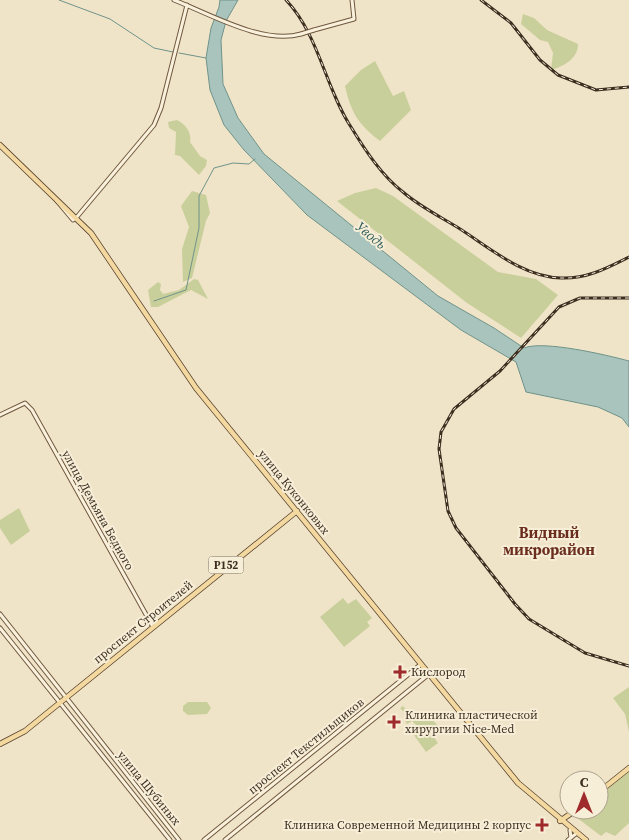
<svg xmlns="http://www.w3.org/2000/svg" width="629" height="840" viewBox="0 0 629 840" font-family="'Source Serif 4',serif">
  <rect width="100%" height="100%" fill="#f0e4c8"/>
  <path fill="#c9cf9b" d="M523,14L534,18L547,30L578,44C578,59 564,66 551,70L553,53L548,42L540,40L521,24Z
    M375,61L393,96L404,91L411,110L380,141C359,125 351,113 345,86L361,70Z
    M177,120C185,124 192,132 190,142L200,156L207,160L206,166L199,175L180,156L175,155L176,132L169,128L168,122Z
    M376,188L393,196L498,272L536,279L558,295L521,338L467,303L337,201L355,193Z
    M192,191L206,195L210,213L206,221L192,278L183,282L182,249L189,227L181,206Z
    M194,279L198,280L208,299L191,290L158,307H151L148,290L158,282L161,284L160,290L163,294L179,290Z
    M19,508L30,531L11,545L0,528V520Z
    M343,598L348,604L356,599L372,618L367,622L370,626L344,647L320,617Z
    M629,687V732L625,714L613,698Z
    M207,702L211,708L207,714L188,715L183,711V706L188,702Z
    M403,706C411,716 418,719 430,717L441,729L433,736L438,743L426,752L411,731L416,725L412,721L407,724L404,719L407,716L400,708Z
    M629,771V823L615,836L606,832L601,836L576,817L583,810H599V796Z"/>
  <path fill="#a9c4bc" stroke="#6f938a" d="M220,0H238L226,21L221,40L223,84L238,118L264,154L438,296L494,328L524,348C543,340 607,355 629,361V427L622,418L598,407L526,392L516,362L461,330L307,215L244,150L224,125L210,90L206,58L211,28L219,7Z"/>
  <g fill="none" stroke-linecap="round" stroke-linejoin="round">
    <path stroke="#6f938a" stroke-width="1" d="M59,0L110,19L154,48L173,52
      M179,53L206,58
      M154,301L186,290L199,228V196L214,168L233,163L249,164L255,159"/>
    <defs>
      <path id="secondary" d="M174,0C210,14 263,45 301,34
        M314,30L354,19L352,0
        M57,201L73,220L76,218L154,125L161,108L187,5
        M0,415L25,403L32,410L153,627
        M0,614L179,840
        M0,628L170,840
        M570,830L571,838
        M204,840L420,665
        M225,840L429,674
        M568,840L577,833"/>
      <path id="primary" d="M0,145L91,233L196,388L518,783L586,840
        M0,744L25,731L297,511
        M599,792L629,768
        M560,821L576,810"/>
    </defs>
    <use href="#secondary" stroke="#6f573f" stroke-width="5"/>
    <use href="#primary" stroke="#5b4430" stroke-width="6"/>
    <use href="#secondary" stroke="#faf1dc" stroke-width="3"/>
    <use href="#primary" stroke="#f3d9a0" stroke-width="4.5"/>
    <defs>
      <path id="rail" d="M286,0C319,35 325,87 351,127C365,150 382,176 403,192C419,206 439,216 457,227C489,247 522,277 561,278C587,279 607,268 629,257
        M481,0L511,23L540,60L558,75L596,90L629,87
        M629,298H580L559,307L500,371L454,409L441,432L439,449L448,511L456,528L515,604L529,619L585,653L629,666"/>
    </defs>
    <use href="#rail" stroke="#3d2e20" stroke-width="3"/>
    <use href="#rail" stroke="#f7eed8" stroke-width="1" stroke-dasharray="4" stroke-linecap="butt"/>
    <defs>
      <path id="secondary-bridge" d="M301,34L314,30"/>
    </defs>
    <use href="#secondary-bridge" stroke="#6f573f" stroke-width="5" stroke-linecap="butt"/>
    <use href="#secondary-bridge" stroke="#faf1dc" stroke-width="3"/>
  </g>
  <g fill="#9e2a2b" stroke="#f7eed8" stroke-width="2">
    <path d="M397.5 664.5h5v5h5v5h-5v5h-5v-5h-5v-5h5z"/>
    <path d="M391.5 714.5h5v5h5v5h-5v5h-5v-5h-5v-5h5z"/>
    <path d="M539.5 817.5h5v5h5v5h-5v5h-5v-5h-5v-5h5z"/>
  </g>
  <g text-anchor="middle" stroke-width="4" stroke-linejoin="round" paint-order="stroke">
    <rect fill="#f7eed8" stroke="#756857" stroke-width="1" x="208.5" y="556.5" width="35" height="17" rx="4"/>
    <g font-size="11" font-weight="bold" fill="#3d2e20">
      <text x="226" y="569">Р152</text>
    </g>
    <g font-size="12" fill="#3d2e20" stroke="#f7eed8">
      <text transform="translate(294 492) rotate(51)" y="4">улица Куконковых</text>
      <text transform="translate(98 510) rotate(61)" y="4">улица Демьяна Бедного</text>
      <text transform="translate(143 622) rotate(-39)" y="4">проспект Строителей</text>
      <text transform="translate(306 746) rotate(-39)" y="4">проспект Текстильщиков</text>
      <text transform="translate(149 788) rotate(51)" y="4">улица Шубиных</text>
    </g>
    <g font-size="12" fill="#3d2e20" stroke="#f7eed8" text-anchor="start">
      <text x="411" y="676">Кислород</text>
      <text x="405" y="719">Клиника пластической<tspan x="405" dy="14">хирургии Nice-Med</tspan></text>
      <text x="531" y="829" text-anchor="end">Клиника Современной Медицины 2 корпус</text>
    </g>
    <g font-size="14" font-style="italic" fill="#2f5d5a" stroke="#f7eed8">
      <text transform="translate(371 235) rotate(40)" y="5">Уводь</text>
    </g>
    <g font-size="15" font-weight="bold" fill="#6b2e1e" stroke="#f7eed8">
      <text x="549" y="538">Видный<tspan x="549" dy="17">микрорайон</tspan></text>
    </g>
  </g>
  <g transform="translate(584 795)"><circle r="24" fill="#f7eed8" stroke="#ada18e"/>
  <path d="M0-4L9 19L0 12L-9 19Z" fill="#9e2a2b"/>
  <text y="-8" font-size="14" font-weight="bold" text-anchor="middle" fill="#3d2e20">С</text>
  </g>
</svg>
